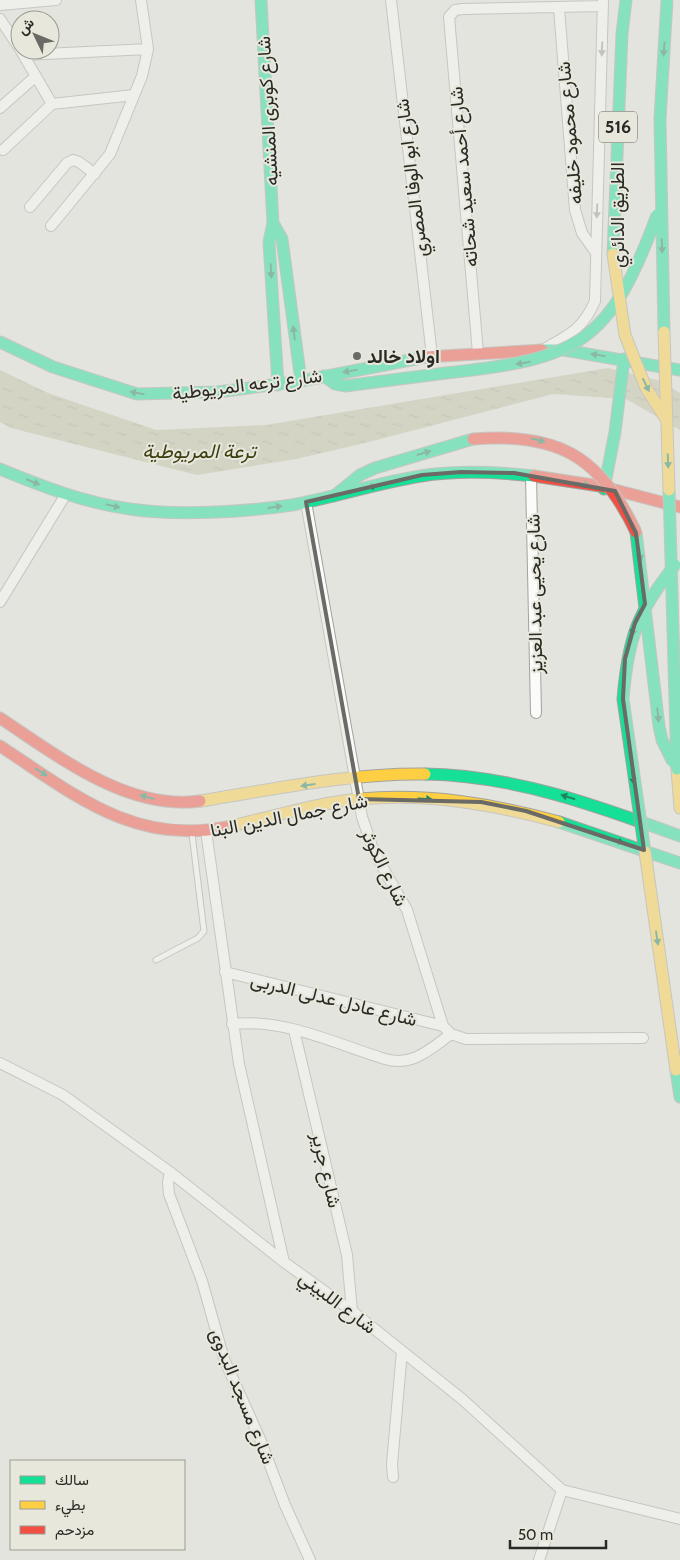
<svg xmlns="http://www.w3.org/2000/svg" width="680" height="1560" viewBox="0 0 680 1560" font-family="Cabin,Vazirmatn,sans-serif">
  <defs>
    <pattern id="water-ripples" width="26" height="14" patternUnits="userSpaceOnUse" patternTransform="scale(1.25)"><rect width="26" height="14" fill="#bfc0a5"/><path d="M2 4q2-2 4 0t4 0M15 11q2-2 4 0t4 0" fill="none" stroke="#a4a58e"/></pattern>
  </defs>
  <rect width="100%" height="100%" fill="#e4e4df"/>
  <path fill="url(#water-ripples)" d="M608,368L661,381L680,393V430L626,399L553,394L365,443L296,459L197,475L11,428L0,422V370L48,393L156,430L266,425Z"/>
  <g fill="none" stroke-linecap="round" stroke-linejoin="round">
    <defs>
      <path id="lane" d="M156,960L198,938L204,931L192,834"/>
      <path id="street" d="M391,0L432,356
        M0,5L56,0
        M559,8L575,210L582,233L596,253
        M0,19L20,49
        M21,51L52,104
        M24,55L148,49
        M0,108L36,76
        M3,150L52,104L134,95
        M30,207L67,163L73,160L79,162L95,174
        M51,226L110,154L142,76L148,49L141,0
        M544,349C569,335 583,329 595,301L603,1
        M478,353L449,17L455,10L463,9L603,6
        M531,476L536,713
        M306,502L362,817L374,852L407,910L443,1026L451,1034L466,1039L643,1038
        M0,602L66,494
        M206,831L239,1064L284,1262
        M225,972L443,1026
        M232,1024C284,1018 336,1044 385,1059C412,1067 429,1050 451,1034
        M294,1030L347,1255L352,1311
        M0,1063L63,1095L170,1172L284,1262L352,1311L462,1399L562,1490L680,1519
        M170,1172L168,1182L169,1194L202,1281L224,1359L260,1439L285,1505L310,1560
        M393,1477L392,1464L402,1351
        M539,1560L562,1490"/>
      <path id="fast" d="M261,0L273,223L269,242L278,385
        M273,223L282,239L301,381
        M613,254L622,34L626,0
        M0,342L53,367L137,394L218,392L301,381L426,357
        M542,350H564L680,370
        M324,376L335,384L345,386L446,373
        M0,469C41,486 85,503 130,509C176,516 246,512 292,505C335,497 377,483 421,476C458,470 497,472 534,476
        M604,489L615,432L624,359
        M334,496L360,475L375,468L473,439
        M425,774C513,775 598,806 680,836
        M559,822L680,863
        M676,1070L680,1097"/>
      <path id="slow" d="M677,769L680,808
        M200,801C275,789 349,773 425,774
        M226,827C270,818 315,803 360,799C428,793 493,804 559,822"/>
      <path id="jam" d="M426,357L542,350
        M534,476L600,486L680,507
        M0,718C58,756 127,811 200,801
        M0,746C72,793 134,846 226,827"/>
    </defs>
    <use href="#lane" stroke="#a2a29e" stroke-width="7"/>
    <use href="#street" stroke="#a2a29e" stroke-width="12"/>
    <use href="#fast" stroke="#a2a29e" stroke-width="13"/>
    <use href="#slow" stroke="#a2a29e" stroke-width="13"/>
    <use href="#jam" stroke="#a2a29e" stroke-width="13"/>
    <use href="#lane" stroke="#fbfbfa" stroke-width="5"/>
    <use href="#street" stroke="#fbfbfa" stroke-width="10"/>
    <use href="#fast" stroke="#16e098" stroke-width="11"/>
    <use href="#slow" stroke="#ffcf43" stroke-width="11"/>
    <use href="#jam" stroke="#f24e42" stroke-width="11"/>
    <defs>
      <path id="fast-bridge" d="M664,332L660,119L667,0
        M446,373C580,359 610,343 657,215
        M669,490L677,769
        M636,532L659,726L662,740L673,762
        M645,852L623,699C628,639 637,612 675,565"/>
      <path id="slow-bridge" d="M613,254L625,335L646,388L666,419
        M664,332L669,490
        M645,852L676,1070"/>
      <path id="jam-bridge" d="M473,439C557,432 600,456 636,532"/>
    </defs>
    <use href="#fast-bridge" stroke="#a2a29e" stroke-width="13" stroke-linecap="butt"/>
    <use href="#slow-bridge" stroke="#a2a29e" stroke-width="13" stroke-linecap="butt"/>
    <use href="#jam-bridge" stroke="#a2a29e" stroke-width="13" stroke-linecap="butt"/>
    <use href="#fast-bridge" stroke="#16e098" stroke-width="11"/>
    <use href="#slow-bridge" stroke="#ffcf43" stroke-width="11"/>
    <use href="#jam-bridge" stroke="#f24e42" stroke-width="11"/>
  </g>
  <defs><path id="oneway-solid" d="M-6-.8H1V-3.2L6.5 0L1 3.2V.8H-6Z" transform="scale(1.25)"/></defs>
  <g fill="#9c9c9a">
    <use href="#oneway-solid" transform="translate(602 49) rotate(92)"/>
    <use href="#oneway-solid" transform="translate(597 211) rotate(92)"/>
  </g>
  <g fill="#20845e">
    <use href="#oneway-solid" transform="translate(664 49) rotate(94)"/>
    <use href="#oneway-solid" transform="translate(662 246) rotate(88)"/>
    <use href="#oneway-solid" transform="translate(271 271) rotate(87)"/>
    <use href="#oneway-solid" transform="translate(294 333) rotate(-97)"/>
    <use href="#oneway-solid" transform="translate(598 355) rotate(-171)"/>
    <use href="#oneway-solid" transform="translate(523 363) rotate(171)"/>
    <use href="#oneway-solid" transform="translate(350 371) rotate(170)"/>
    <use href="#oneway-solid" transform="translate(646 385) rotate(64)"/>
    <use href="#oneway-solid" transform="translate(137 393) rotate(-170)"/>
    <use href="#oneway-solid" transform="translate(538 440) rotate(14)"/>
    <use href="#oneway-solid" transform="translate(424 453) rotate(-16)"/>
    <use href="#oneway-solid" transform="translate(668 461) rotate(88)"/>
    <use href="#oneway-solid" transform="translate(33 482) rotate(22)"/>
    <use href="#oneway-solid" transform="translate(583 484) rotate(12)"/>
    <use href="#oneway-solid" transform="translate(370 487) rotate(-13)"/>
    <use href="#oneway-solid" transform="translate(113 506) rotate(13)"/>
    <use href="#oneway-solid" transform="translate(275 507) rotate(-9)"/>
    <use href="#oneway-solid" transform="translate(640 554) rotate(81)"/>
    <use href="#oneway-solid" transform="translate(634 629) rotate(106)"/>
    <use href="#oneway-solid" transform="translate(658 715) rotate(84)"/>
    <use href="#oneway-solid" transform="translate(41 772) rotate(32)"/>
    <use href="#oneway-solid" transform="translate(633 777) rotate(82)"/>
    <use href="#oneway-solid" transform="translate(308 785) rotate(172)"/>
    <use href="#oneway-solid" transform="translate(147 797) rotate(-164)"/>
    <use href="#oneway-solid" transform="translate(568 797) rotate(-163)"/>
    <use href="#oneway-solid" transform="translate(425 799) rotate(4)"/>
    <use href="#oneway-solid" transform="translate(617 841) rotate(20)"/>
    <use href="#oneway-solid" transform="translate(657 938) rotate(82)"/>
  </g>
  <path d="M0 0H680V1560H0ZM461,472L514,473L615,491L636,533L645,604L635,623L625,659L623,699L644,850L526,811L481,802L359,799L306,502L422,475Z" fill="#e4e4df" fill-opacity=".55" fill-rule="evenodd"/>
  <path fill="none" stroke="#6a6a66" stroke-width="4" stroke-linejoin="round" d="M461,472L514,473L615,491L636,533L645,604L635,623L625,659L623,699L644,850L526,811L481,802L359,799L306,502L422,475Z"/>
  <circle fill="#6a6a66" stroke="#e7e7dc" stroke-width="2" cx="357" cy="356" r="5"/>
  <g text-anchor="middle" stroke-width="4" stroke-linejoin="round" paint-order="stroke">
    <rect fill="#e7e7dc" stroke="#62625c" stroke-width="1" x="599" y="111.5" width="38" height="31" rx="4"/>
    <g font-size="18" font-weight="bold" fill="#292925">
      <text x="618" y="133">516</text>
    </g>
    <g font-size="19" fill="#292925" stroke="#e7e7dc">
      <text transform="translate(267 111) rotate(-93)" y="7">شارع كوبرى المنشيه</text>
      <text transform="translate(569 133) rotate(-95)" y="7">شارع محمود خليفه</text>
      <text transform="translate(463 177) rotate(-95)" y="7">شارع أحمد سعيد شحاته</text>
      <text transform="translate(411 178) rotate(-97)" y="7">شارع ابو الوفا المصري</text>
      <text transform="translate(617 215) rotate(-90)" y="7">الطريق الدائري</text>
      <text transform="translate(247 384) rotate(-7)" y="7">شارع ترعه المريوطية</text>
      <text transform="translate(534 594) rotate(-91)" y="7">شارع يحيى عبد العزيز</text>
      <text transform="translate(289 815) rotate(-11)" y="7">شارع جمال الدين البنا</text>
      <text transform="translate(385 867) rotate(64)" y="7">شارع الكوثر</text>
      <text transform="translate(334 999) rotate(14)" y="7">شارع عادل عدلى الدربى</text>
      <text transform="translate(327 1170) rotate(77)" y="7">شارع جرير</text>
      <text transform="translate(338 1302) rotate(37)" y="7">شارع اللبيني</text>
      <text transform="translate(243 1396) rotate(68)" y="7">شارع مسجد البدوى</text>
    </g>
    <g font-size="19" font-weight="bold" fill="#292925" stroke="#e7e7dc" text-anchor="start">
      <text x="367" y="363">اولاد خالد</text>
    </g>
    <g font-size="20" font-style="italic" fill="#3e3d10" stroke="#e7e7dc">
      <text x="199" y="458">ترعة المريوطية</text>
    </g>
  </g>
  <rect x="10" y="1460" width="175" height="90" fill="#e7e7dc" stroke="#9b9b93"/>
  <rect x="20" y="1476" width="25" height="8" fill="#16e098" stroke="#9b9b93"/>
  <text x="55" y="1485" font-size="15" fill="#292925">سالك</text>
  <rect x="20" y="1501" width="25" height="8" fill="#ffcf43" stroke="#9b9b93"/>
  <text x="55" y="1510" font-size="15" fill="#292925">بطيء</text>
  <rect x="20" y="1526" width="25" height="8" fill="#f24e42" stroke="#9b9b93"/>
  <text x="55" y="1535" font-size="15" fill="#292925">مزدحم</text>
  <g transform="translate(35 35) rotate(313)"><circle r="24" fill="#e7e7dc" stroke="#9b9b93"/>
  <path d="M0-4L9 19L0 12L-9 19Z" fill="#6a6a66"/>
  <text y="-8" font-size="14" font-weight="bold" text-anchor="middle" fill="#292925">ش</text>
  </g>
  <path d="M510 1540v8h96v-8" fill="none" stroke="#292925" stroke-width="2.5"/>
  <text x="518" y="1540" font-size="15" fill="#292925" stroke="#e7e7dc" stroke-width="4" paint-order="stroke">50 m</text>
</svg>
